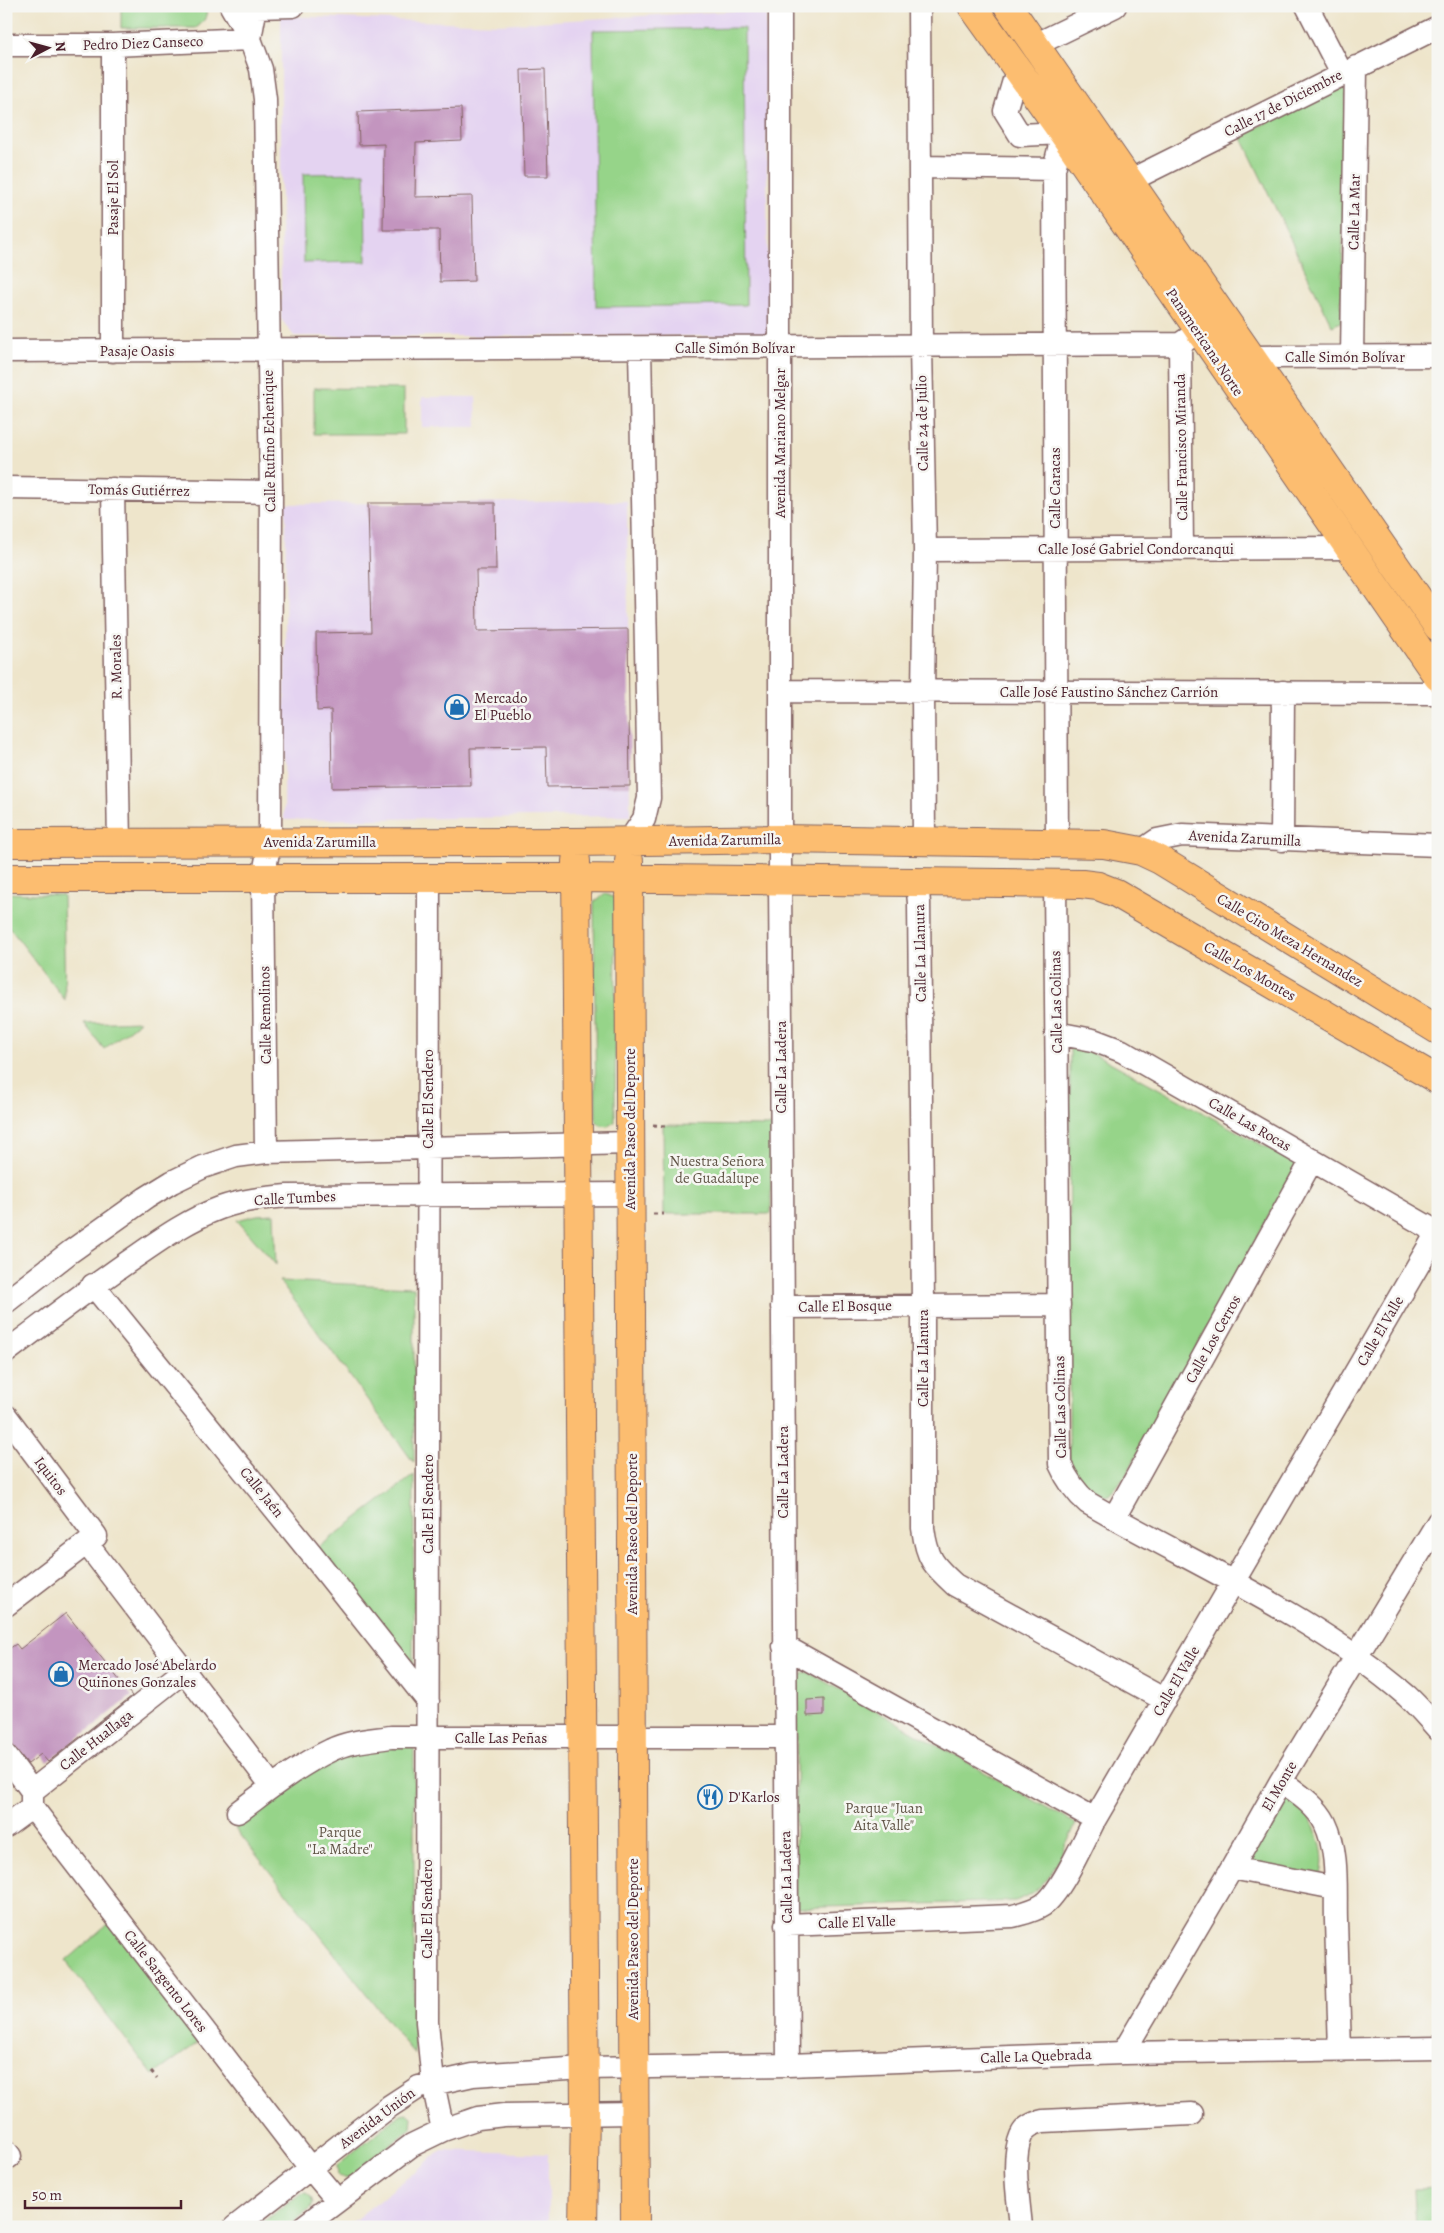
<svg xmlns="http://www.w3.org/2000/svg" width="1444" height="2233" viewBox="0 0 1444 2233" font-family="Alegreya,serif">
  <rect width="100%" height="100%" fill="#f6f6f2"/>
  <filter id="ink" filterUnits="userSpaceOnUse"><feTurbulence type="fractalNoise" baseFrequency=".02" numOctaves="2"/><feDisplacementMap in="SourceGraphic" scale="10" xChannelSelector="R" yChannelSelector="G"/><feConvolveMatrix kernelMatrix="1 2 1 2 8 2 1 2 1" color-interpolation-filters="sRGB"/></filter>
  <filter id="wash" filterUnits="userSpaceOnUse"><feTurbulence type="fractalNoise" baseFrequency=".0096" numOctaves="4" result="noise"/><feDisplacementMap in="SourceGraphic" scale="20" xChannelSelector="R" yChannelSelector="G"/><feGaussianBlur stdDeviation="1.12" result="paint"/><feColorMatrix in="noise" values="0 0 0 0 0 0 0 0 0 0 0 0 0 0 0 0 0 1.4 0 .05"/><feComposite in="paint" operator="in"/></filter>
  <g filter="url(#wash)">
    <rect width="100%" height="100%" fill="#eee5cb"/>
    <path fill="#e4d3f1" d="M766,9L768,336H294L281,319V16L500,24Z
      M422,397H476L477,427H422Z
      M627,501L630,816L284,820L286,504Z
      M442,2150L548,2154V2227H346Z"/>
    <path fill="#96d489" stroke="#707a5a" d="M121,6H206C208,17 204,22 196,28H121Z
      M744,28L746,305L596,307L593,30Z
      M1335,87L1346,91L1341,322L1332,326L1241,136Z
      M365,173L366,262L304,263L303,174Z
      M314,388L404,389V434H314Z
      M6,893L63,895L65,1000L6,923Z
      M605,894L616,898L615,1122L608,1126L601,1125L596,1121L594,902Z
      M140,1021L104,1049L84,1023Z
      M1070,1048H1084L1297,1164L1125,1477L1109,1495L1099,1497C1084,1487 1077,1475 1069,1459Z
      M663,1125L771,1126V1214H664Z
      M274,1214L276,1265L237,1220L257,1215Z
      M280,1281L414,1287V1463Z
      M414,1475L413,1682L310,1554Z
      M808,1672L1076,1824C1061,1854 1050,1891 1015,1901L795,1908L797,1676Z
      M414,1744V2054L235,1828C274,1797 314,1758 364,1748C380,1744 397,1745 414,1744Z
      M1279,1794C1306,1797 1333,1853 1319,1877L1242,1863Z
      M112,1921L206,2037L153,2075L66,1961Z
      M407,2113L412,2117L411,2128L348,2179L338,2176L337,2165L401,2114Z
      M1438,2187V2227H1416L1414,2188Z
      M306,2193L311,2197L313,2203L311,2208L287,2227H257L300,2194Z"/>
    <g id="blocks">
      <path fill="#c395bf" d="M545,69L548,176H524L521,70Z
        M461,108L462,141L416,143L415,197L472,196L474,281L440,282L439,230H383L384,144L359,145L358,112Z
        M368,503H495L496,570H476L477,631L628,629L630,786L547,787L546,747L470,748L471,786L332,788L331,710L317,711L316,633L371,632Z
        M66,1613L132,1696L48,1762L41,1754L28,1764L6,1737V1651L16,1644L20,1649Z
        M824,1699V1715L807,1716V1700Z"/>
    </g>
  </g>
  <g filter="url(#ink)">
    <use href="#blocks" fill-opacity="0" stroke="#836463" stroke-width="1"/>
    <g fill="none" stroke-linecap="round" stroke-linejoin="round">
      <defs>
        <path id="minor" d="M231,6L250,39
          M256,6L250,39L261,69L265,99L271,492L270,842L263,878L266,1152
          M780,6V879L788,2065
          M919,6L921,346L925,550L923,692L924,840
          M1307,6L1342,74
          M256,7L293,6
          M6,45H113L250,39
          M1035,45L1115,6
          M1017,70L1005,111L1020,135L1063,133L1054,169L1057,843
          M920,167L1054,169
          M1129,181L1438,27
          M1180,344L1182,549
          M6,351L1180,344L1198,332
          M113,351V45
          M1252,357L1438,356
          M1352,357L1356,67
          M6,488L271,492
          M113,489L119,844
          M925,550L1346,548
          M780,691L1438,693
          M1282,840L1283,692
          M629,841L644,819L649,798L640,348
          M1141,851L1157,840L1182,835L1438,845
          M429,878L427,2022L433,2083L443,2130
          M917,881L919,903L923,1305V1528C927,1559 933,1565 955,1585L1165,1700
          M1055,882L1060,1464C1067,1480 1075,1492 1088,1503C1195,1565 1312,1614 1407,1696C1418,1706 1428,1718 1438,1729
          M1056,1033L1093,1040L1122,1051L1437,1232
          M93,1285L310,1552L428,1701
          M6,1302L70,1252L146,1198L172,1182L203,1167L236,1156L266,1152L630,1143
          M782,1307L1059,1305
          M6,1352C50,1319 92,1286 138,1255C164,1237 190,1219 220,1208C242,1200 264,1198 287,1196L631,1194
          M6,1416L96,1536L6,1605
          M1114,1518L1312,1160
          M87,1544L272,1786
          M784,1646L1095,1819
          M6,1756L32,1791V1807L311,2169L337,2200
          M1281,1781C1297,1793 1316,1805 1325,1823C1339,1852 1335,1889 1336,1921C1337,1964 1339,2007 1340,2051
          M32,1791L184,1671
          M238,1812C268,1790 297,1766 331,1750C349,1741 371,1740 391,1737H785
          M6,1826L32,1807
          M1232,1868L1335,1888
          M786,1925L1013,1916C1024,1913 1034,1911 1043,1905C1061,1893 1084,1840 1095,1819L1438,1231
          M1123,2053L1232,1868L1281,1781L1438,1522
          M6,2151L10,2156L6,2159
          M235,2227L390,2106L419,2087L473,2075L584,2068L788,2065L1123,2053L1438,2048
          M303,2227L412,2145L443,2130L478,2118L504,2115L634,2113
          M1021,2227C1019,2202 1011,2159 1021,2136C1025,2126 1034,2123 1043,2121L1192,2114"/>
        <path id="major" d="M6,843L575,842L780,839L1104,844L1141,851L1160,860L1438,1030
          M576,861L585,2113L583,2227
          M629,861L635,2227
          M6,878H576L1082,884L1098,886L1116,893L1438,1080"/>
        <path id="highway" d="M972,6L1063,133L1438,677
          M1008,6L1438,627"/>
      </defs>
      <use href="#minor" stroke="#836463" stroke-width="25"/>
      <use href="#major" stroke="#836463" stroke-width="30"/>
      <use href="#highway" stroke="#836463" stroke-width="30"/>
      <path stroke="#836463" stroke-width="3" stroke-dasharray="4 4" stroke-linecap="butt" d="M653,1125L665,1126
        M653,1214H664
        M151,2071L157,2078"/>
      <use href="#minor" stroke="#fff" stroke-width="22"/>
      <use href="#major" stroke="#fcbd6f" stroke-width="28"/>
      <use href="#highway" stroke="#fcbd6f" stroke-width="28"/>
    </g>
  </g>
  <defs>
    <symbol id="shop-ring" viewBox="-11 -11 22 22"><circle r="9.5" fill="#f6f6f2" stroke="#1f6fb2" stroke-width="1.5"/><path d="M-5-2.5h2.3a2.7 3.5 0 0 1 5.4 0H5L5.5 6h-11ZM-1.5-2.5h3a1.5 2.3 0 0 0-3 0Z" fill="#1f6fb2"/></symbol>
    <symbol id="restaurant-ring" viewBox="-11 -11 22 22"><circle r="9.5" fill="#f6f6f2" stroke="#1f6fb2" stroke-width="1.5"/><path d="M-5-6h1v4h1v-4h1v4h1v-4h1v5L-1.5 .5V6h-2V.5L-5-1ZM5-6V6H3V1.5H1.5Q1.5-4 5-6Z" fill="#1f6fb2"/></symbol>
  </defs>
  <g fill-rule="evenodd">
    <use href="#shop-ring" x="443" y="693" width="28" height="28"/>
    <use href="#shop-ring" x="47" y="1660" width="28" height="28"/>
    <use href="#restaurant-ring" x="696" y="1783" width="28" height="28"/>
  </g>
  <g text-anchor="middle" stroke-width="5" stroke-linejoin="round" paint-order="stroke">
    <g font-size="15" fill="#4a1f2b" stroke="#f6f6f2">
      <text transform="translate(143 43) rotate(-2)" y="5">Pedro Diez Canseco</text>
      <text transform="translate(1283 103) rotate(-27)" y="5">Calle 17 de Diciembre</text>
      <text transform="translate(113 198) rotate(-90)" y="5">Pasaje El Sol</text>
      <text transform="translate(1354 212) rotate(-89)" y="5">Calle La Mar</text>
      <text transform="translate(1205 342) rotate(56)" y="5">Panamericana Norte</text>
      <text x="735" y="353">Calle Simón Bolívar</text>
      <text x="137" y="356">Pasaje Oasis</text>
      <text x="1345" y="362">Calle Simón Bolívar</text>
      <text transform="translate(922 423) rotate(-91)" y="5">Calle 24 de Julio</text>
      <text transform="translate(269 441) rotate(-91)" y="5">Calle Rufino Echenique</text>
      <text transform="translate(780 443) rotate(-90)" y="5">Avenida Mariano Melgar</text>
      <text transform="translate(1181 447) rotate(-91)" y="5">Calle Francisco Miranda</text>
      <text transform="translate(1055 488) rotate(-90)" y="5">Calle Caracas</text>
      <text transform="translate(139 490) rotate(1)" y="5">Tomás Gutiérrez</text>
      <text x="1136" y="554">Calle José Gabriel Condorcanqui</text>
      <text transform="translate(116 667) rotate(-91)" y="5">R. Morales</text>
      <text x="1109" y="697">Calle José Faustino Sánchez Carrión</text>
      <text transform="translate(1245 838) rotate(3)" y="5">Avenida Zarumilla</text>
      <text transform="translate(725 840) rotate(-1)" y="5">Avenida Zarumilla</text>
      <text x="320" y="847">Avenida Zarumilla</text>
      <text transform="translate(1290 940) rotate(31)" y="5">Calle Ciro Meza Hernandez</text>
      <text transform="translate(920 953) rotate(-91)" y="5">Calle La Llanura</text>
      <text transform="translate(1250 971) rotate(30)" y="5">Calle Los Montes</text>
      <text transform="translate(1056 1002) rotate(-91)" y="5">Calle Las Colinas</text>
      <text transform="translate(265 1015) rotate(-91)" y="5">Calle Remolinos</text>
      <text transform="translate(781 1067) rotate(-90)" y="5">Calle La Ladera</text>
      <text transform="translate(428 1099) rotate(-90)" y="5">Calle El Sendero</text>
      <text transform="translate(1250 1124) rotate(30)" y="5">Calle Las Rocas</text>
      <text transform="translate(630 1129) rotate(-90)" y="5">Avenida Paseo del Deporte</text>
      <text transform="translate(295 1198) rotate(-3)" y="5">Calle Tumbes</text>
      <text transform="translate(845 1306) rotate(-1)" y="5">Calle El Bosque</text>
      <text transform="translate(1380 1331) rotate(-60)" y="5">Calle El Valle</text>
      <text transform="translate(1213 1339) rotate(-61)" y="5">Calle Los Cerros</text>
      <text transform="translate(923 1358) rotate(-90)" y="5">Calle La Llanura</text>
      <text transform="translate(1060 1407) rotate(-91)" y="5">Calle Las Colinas</text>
      <text transform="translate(783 1472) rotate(-90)" y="5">Calle La Ladera</text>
      <text transform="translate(51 1476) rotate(53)" y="5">Iquitos</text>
      <text transform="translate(262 1492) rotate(51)" y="5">Calle Jaén</text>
      <text transform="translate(428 1504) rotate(-90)" y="5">Calle El Sendero</text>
      <text transform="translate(632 1534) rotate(-90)" y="5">Avenida Paseo del Deporte</text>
      <text transform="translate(1176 1681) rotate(-60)" y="5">Calle El Valle</text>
      <text x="501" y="1743">Calle Las Peñas</text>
      <text transform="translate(96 1740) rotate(-38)" y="5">Calle Huallaga</text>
      <text transform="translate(1279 1786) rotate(-60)" y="5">El Monte</text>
      <text transform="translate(786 1877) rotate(-91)" y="5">Calle La Ladera</text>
      <text transform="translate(427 1909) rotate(-90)" y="5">Calle El Sendero</text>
      <text transform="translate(857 1922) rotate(-2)" y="5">Calle El Valle</text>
      <text transform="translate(633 1939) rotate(-90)" y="5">Avenida Paseo del Deporte</text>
      <text transform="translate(166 1981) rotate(52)" y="5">Calle Sargento Lores</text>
      <text transform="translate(1036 2056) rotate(-2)" y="5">Calle La Quebrada</text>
      <text transform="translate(377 2118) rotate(-37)" y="5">Avenida Unión</text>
    </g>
    <g font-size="15" fill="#4a1f2b" stroke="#f6f6f2" text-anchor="start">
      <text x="474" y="703">Mercado<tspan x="474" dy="17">El Pueblo</tspan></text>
      <text x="78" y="1670">Mercado José Abelardo<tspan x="78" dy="17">Quiñones Gonzales</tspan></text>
      <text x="728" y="1802">D'Karlos</text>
    </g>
    <g font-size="15" fill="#615547" stroke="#f6f6f2">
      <text x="717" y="1166">Nuestra Señora<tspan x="717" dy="17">de Guadalupe</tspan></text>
      <text x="884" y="1813">Parque "Juan<tspan x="884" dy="17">Aita Valle"</tspan></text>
      <text x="340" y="1837">Parque<tspan x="340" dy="17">"La Madre"</tspan></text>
    </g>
  </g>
  <rect width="1444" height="2233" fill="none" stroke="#f6f6f2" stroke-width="25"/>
  <g transform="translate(48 48) rotate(84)" stroke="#f6f6f2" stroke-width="4" paint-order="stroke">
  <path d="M0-4L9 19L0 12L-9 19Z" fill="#4a1f2b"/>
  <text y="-8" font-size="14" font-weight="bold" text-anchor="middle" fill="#4a1f2b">N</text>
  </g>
  <path d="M25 2200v8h156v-8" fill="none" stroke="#4a1f2b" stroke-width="2.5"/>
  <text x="32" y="2200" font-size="15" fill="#4a1f2b" stroke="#f6f6f2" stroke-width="4" paint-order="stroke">50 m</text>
</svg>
